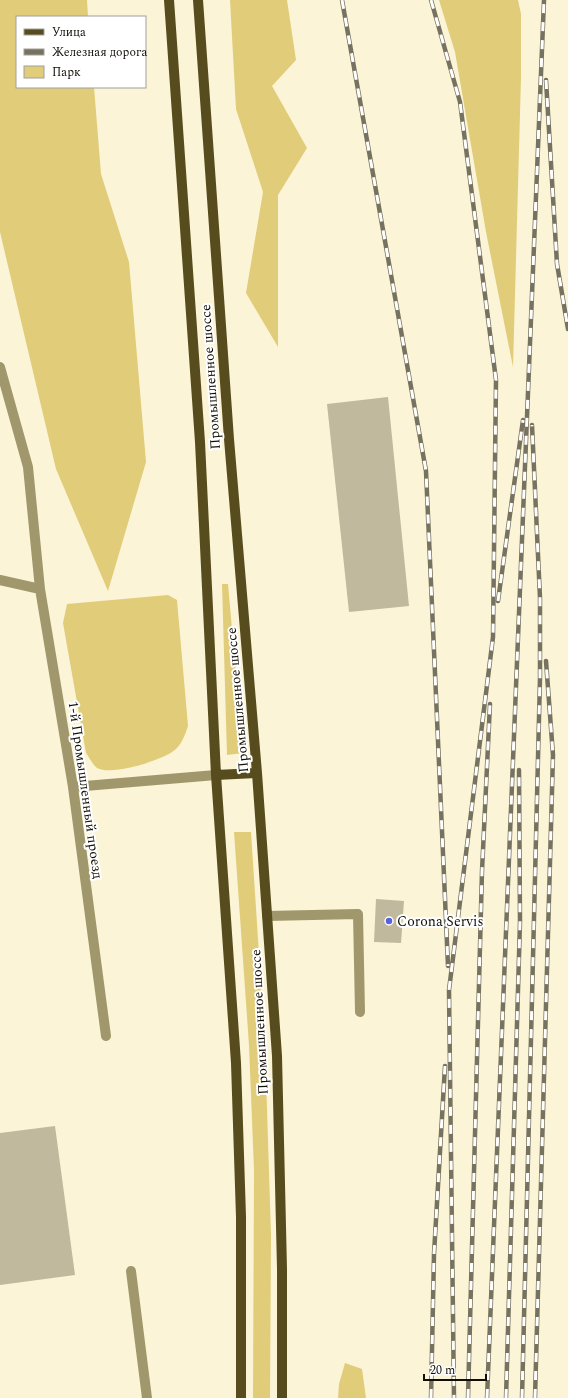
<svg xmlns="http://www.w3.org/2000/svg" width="568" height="1398" viewBox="0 0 568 1398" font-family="Spectral,serif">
  <rect width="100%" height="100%" fill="#fbf4d6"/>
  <path fill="#e1cc7a" d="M0,0H87L88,17H17V87H94L101,174L129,262L146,462L108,591L56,469L0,232Z
    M230,0H287L296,60L272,86L307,148L278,195V347L246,293L263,192L236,109Z
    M439,0H518L521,14V77L513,367L486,232L455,52Z
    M222,584H228L243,753L227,755Z
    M168,595L177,600L188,726C185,735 181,747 172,752C158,761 113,776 97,768C93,765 89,757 86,753L63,623L67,604Z
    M234,832H251L265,1046L271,1235L270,1398H253L254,1170L249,1045Z
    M345,1363L362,1369L366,1398H338L339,1384Z"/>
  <path fill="#c0b99d" d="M388,397L409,606L349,612L327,404Z
    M376,899L404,901L401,943L374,942Z
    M55,1126L75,1275L0,1285V1133Z"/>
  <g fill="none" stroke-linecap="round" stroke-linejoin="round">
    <path stroke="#a1976d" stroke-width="10" d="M0,367L28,467L40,589
      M0,580L40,589L73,787L106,1036
      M73,787L216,775
      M267,916L358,914L360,1012
      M131,1271L147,1398"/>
    <path stroke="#574c1d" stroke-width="10" d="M169,0L200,442L216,775L236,1063L241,1217V1398
      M198,0L229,439L257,773L277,1056L282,1269V1398
      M216,775L257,773"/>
    <defs>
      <path id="rail" d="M342,0L426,471L448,966
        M431,0L460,102L496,380L493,637L449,990L454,1398
        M546,80L557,264L568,329
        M498,601L523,420
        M431,1398L434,1254L445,1066
        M468,1398L482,871L490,704
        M487,1398L544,0
        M506,1398L520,922L519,770
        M522,1398L540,678V598L532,425
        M535,1398L553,755L546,661"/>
    </defs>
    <use href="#rail" stroke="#76725f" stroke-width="4.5"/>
    <use href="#rail" stroke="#fff" stroke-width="3" stroke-dasharray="9" stroke-linecap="butt"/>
  </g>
  <circle fill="#5962d9" stroke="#fff" stroke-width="1.5" cx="389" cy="921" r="4"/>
  <g text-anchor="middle" stroke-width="4" stroke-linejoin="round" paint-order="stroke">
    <g font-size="14" fill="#110e05" stroke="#fff">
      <text transform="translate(210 377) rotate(-94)" y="5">Промышленное шоссе</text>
      <text transform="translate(237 700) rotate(-95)" y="5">Промышленное шоссе</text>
      <text transform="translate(86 790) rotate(82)" y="5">1-й Промышленный проезд</text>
      <text transform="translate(259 1022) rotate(-93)" y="5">Промышленное шоссе</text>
    </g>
    <g font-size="14" fill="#110e05" stroke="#fff" text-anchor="start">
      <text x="397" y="926">Corona Servis</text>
    </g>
  </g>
  <rect x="16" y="16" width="130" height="72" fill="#ffffff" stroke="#a09f9b"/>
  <rect x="24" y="29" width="20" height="6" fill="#574c1d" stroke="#a09f9b"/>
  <text x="52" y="36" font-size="12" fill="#110e05">Улица</text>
  <rect x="24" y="49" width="20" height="6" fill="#76725f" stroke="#a09f9b"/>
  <text x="52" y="56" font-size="12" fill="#110e05">Железная дорога</text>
  <rect x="24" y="66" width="20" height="12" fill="#e1cc7a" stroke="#a09f9b"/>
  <text x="52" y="76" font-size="12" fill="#110e05">Парк</text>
  <path d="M424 1374v6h62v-6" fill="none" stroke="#110e05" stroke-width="2"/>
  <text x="430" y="1374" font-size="12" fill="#110e05" stroke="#ffffff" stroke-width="3" paint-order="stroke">20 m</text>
</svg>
